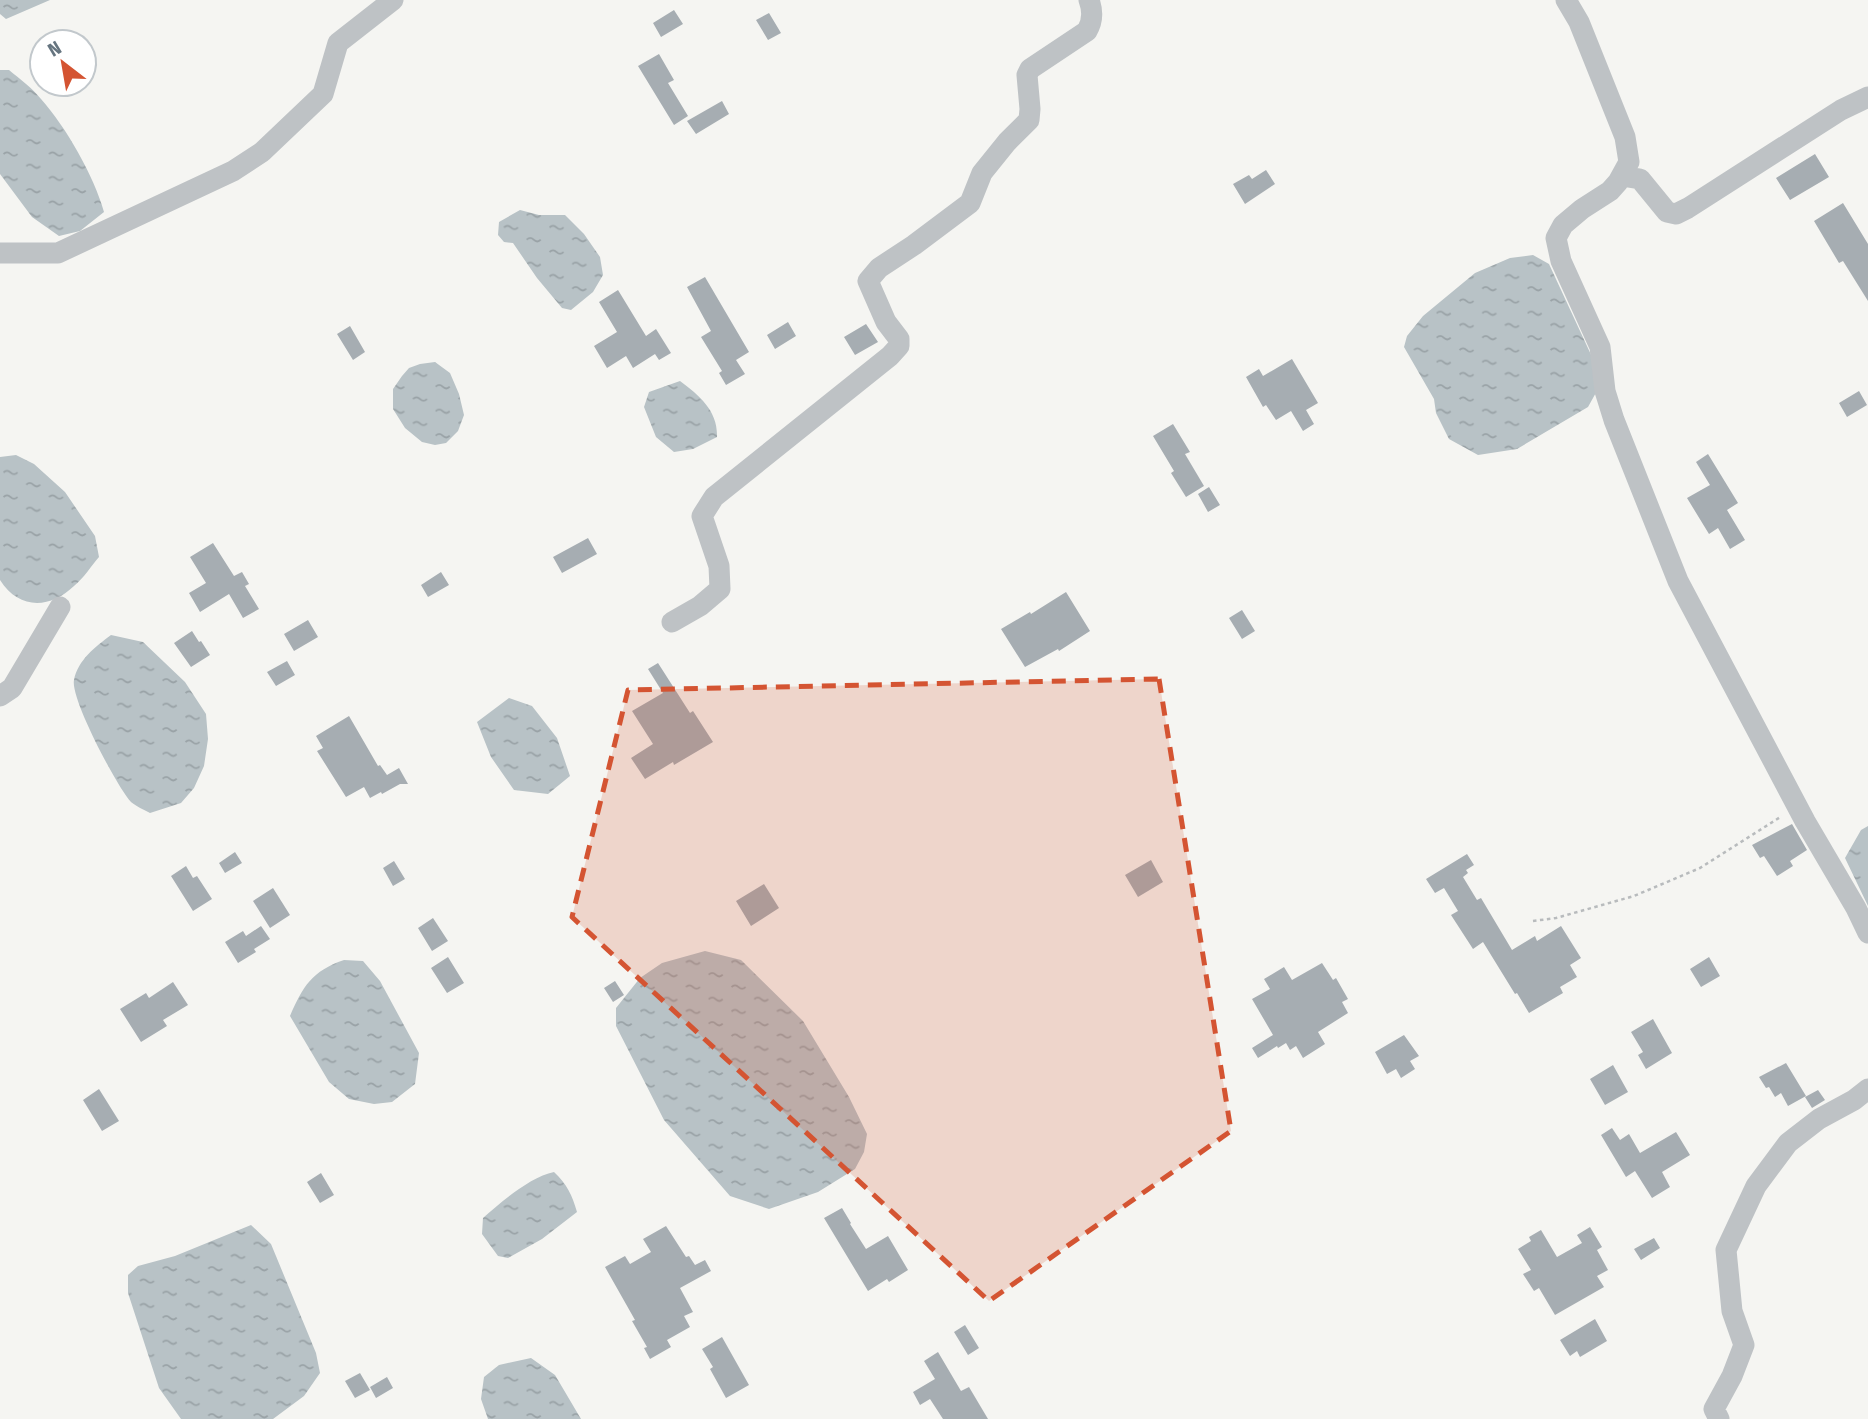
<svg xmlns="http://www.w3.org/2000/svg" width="1868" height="1419" viewBox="0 0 1868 1419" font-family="'Fira Sans Condensed',sans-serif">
  <defs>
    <pattern id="water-ripples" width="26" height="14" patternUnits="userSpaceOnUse" patternTransform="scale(1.75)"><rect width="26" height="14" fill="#b8c2c6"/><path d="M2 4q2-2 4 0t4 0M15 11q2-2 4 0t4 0" fill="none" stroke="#99a2a6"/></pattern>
  </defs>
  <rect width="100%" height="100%" fill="#f5f5f2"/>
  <path fill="url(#water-ripples)" d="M0,0H50L6,19L0,14Z
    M0,70H9C20,79 32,88 41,99C66,127 94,176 104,212L80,231L59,236L32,217L0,174Z
    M520,210L539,215H565L584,234L600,257L603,275L593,292L571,310L562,308L537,278L513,243L504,242L498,235L499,222Z
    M1533,255L1549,264L1593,359L1598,389L1588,407L1517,449L1478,455L1449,439L1436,413L1434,399L1404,347L1407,336L1423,316L1475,273L1510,258Z
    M435,362L450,373L459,394L464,415L458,431L446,443L435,445L422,442L405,428L393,409V389L402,376L409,368L420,364Z
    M680,381C700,396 718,411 717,437L693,449L674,452L656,437L644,407L649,392Z
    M16,455L34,464L65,492L95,536L99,557C91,566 84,578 74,586C50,609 19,610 0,580V457Z
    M111,635L143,642L185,682L206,714L208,739L204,766L194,788L181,803L150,813C144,810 136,806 131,802C117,787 70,698 74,680C78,660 95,647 111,635Z
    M509,698L532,706L557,738L570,776L548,794L514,790L491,757L477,722Z
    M1868,826V906L1845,858L1861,830Z
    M705,951L741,960L803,1021L849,1097L867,1134L864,1152L855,1169L818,1192L769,1209L730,1196L664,1120L616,1026V1008L640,978L662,963Z
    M344,960L363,961L380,981L419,1053L415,1084L392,1102L374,1104L349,1099L329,1082L290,1016C303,986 312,971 344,960Z
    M554,1172C567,1184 572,1195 577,1212L542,1239L508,1258L498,1256L482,1234L483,1218C501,1202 530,1177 554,1172Z
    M251,1225L271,1244L316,1353L320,1373L304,1396L273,1419H181L159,1388L128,1293V1275L138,1266L175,1256Z
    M531,1358L555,1375L581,1419H488L481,1399L484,1377L499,1365Z"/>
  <path fill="#a6adb2" d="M674,10L683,24L661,37L653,23Z
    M769,13L781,33L768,40L756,20Z
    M659,54L674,80L668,83L688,116L674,125L638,66Z
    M722,101L729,114L696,134L687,121Z
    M1815,154L1829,177L1790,200L1776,178Z
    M1266,170L1275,184L1245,204L1233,184L1249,175L1252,179Z
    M1843,203L1868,244V301L1843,261L1839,263L1814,221Z
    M705,277L749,352L736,360L745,374L726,385L719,373L722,371L701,337L711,331L687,287Z
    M618,290L646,336L656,329L671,353L659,360L655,354L633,368L626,356L607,368L594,346L617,332L599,302Z
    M788,322L796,336L775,349L767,335Z
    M866,324L878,342L855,355L844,337Z
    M350,326L365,352L353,360L337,334Z
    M1292,359L1318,403L1306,410L1314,424L1303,431L1291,411L1276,420L1266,405L1263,407L1246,377L1259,369L1263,376Z
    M1859,391L1867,405L1847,417L1839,403Z
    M1173,424L1190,452L1185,454L1204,486L1186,497L1171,473L1174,471L1153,436Z
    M1708,454L1738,503L1727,510L1745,540L1730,549L1718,528L1709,534L1687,498L1710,485L1696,462Z
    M1209,487L1220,505L1208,512L1198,494Z
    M588,538L597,554L562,573L553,557Z
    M213,543L234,576L242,572L249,584L245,586L259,609L243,618L229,594L200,612L189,593L206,583L190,557Z
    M441,572L449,585L428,597L421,585Z
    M1066,592L1090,631L1059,651L1058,649L1025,667L1001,629L1030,612L1031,614Z
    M1242,610L1255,631L1242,639L1229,618Z
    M308,620L318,637L294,651L284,634Z
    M192,631L199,642L201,641L210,655L191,667L174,643Z
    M287,661L295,675L276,686L267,672Z
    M658,663L690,713L693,711L713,742L674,765L673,762L645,779L631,758L653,744L632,711L663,693L648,669Z
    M349,716L378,766L380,765L387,775L399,768L408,784H400L382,794L381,792L370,798L364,787L346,797L317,751L323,748L316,736Z
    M1792,824L1807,850L1790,861L1793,866L1777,876L1764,856L1760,858L1752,845Z
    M235,852L242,863L225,873L219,863Z
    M1467,854L1474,865L1466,870L1468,873L1463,877L1477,900L1481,898L1512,950L1535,936L1537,941L1561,926L1581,958L1570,965L1577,977L1560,987L1563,993L1529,1013L1517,993L1515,994L1483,942L1473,949L1451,915L1458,911L1444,888L1435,893L1426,879Z
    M1151,860L1163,882L1138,897L1125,875Z
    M394,861L405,879L393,886L383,868Z
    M186,866L193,878L197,876L212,899L193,911L171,876Z
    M764,884L779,908L751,926L736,901Z
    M273,888L290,915L270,928L253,901Z
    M433,918L448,941L432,951L418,928Z
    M261,926L270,939L254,949L256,952L238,963L225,942L243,931L246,936Z
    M448,957L464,983L447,993L431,968Z
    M1709,957L1720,976L1701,987L1690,969Z
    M1322,963L1333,980L1336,978L1348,999L1342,1002L1348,1013L1318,1032L1325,1044L1303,1058L1296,1046L1290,1050L1286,1043L1278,1048L1277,1046L1258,1058L1252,1048L1273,1035L1252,999L1270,989L1264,979L1284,967L1292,980Z
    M615,981L624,995L613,1002L604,988Z
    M173,982L188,1005L163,1020L167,1026L141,1042L120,1009L146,993L149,998Z
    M1653,1019L1672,1053L1646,1069L1638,1055L1643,1052L1631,1032Z
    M1404,1035L1419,1056L1410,1061L1415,1069L1401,1078L1396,1069L1387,1074L1375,1052Z
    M1786,1063L1806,1096L1788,1106L1781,1093L1775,1097L1769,1087L1766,1088L1759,1077Z
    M1613,1065L1628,1092L1605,1105L1590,1079Z
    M99,1089L119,1121L102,1131L83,1100Z
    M1818,1090L1825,1100L1812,1108L1805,1097Z
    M1612,1128L1620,1140L1629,1134L1640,1153L1676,1132L1690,1155L1662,1172L1670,1187L1652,1198L1635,1171L1626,1177L1601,1135Z
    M321,1173L334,1195L320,1203L307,1182Z
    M842,1208L851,1223L850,1224L866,1249L888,1236L908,1270L889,1282L887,1279L868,1291L824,1218Z
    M666,1226L686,1257L689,1256L695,1265L705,1260L711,1271L680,1288L693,1312L684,1316L690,1327L667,1340L671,1347L650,1359L644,1348L647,1347L632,1321L635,1320L605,1267L625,1256L630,1264L651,1252L643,1239Z
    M1590,1227L1602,1247L1597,1250L1608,1270L1597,1276L1604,1287L1555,1315L1539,1288L1534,1291L1523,1274L1531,1270L1518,1249L1531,1241L1529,1237L1541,1230L1557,1257L1582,1243L1577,1235Z
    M1654,1238L1660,1248L1641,1260L1634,1249Z
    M1595,1319L1607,1341L1580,1357L1577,1351L1570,1356L1560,1340Z
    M965,1325L979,1348L968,1355L954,1332Z
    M722,1337L749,1385L726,1398L710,1369L713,1367L702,1349Z
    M938,1352L961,1391L969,1387L988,1419H943L930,1399L920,1405L913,1392L935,1379L924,1361Z
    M360,1373L370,1390L355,1398L345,1381Z
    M387,1377L393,1388L376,1398L370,1387Z"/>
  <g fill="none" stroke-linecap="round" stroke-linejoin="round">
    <path stroke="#b8bbbd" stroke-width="2.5" stroke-dasharray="3.5 3.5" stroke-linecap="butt" d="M1533,921L1556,918L1634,896L1700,868L1782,816"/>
    <path stroke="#bec2c5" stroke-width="21" d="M1566,0L1579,22L1625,137L1629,162L1618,182L1610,191L1582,209L1563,225L1556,238L1561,261L1600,347L1605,391L1614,420L1678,581L1805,821L1856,908L1868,933
      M1622,176L1640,179L1667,212L1676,214L1688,208L1841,110L1868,97
      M0,253H58L233,171L262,152L323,94L338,43L393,0
      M672,622L700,606L720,589L719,566L702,516L714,497L890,356L899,346V339L886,322L868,281L879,268L914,245L970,203L982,173L1007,142L1029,120L1030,109L1027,75L1030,69L1087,31C1093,21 1093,11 1089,0
      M0,696L12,688L60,607
      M1719,1419L1714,1409L1732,1376L1744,1345L1732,1311L1726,1250L1756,1186L1788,1143L1819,1119L1854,1100L1868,1089"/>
  </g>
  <path fill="#d45432" fill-opacity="0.2" stroke="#d45432" stroke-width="5" stroke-dasharray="14 9" stroke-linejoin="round" d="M1159,679L1231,1131L989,1301L572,917L628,690Z"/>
  <g transform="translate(63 63) rotate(329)"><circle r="33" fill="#ffffff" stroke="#c2c8cc" stroke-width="2"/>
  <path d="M0-5L12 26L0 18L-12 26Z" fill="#d45432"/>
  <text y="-10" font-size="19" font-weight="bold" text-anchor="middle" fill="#667580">N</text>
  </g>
</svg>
